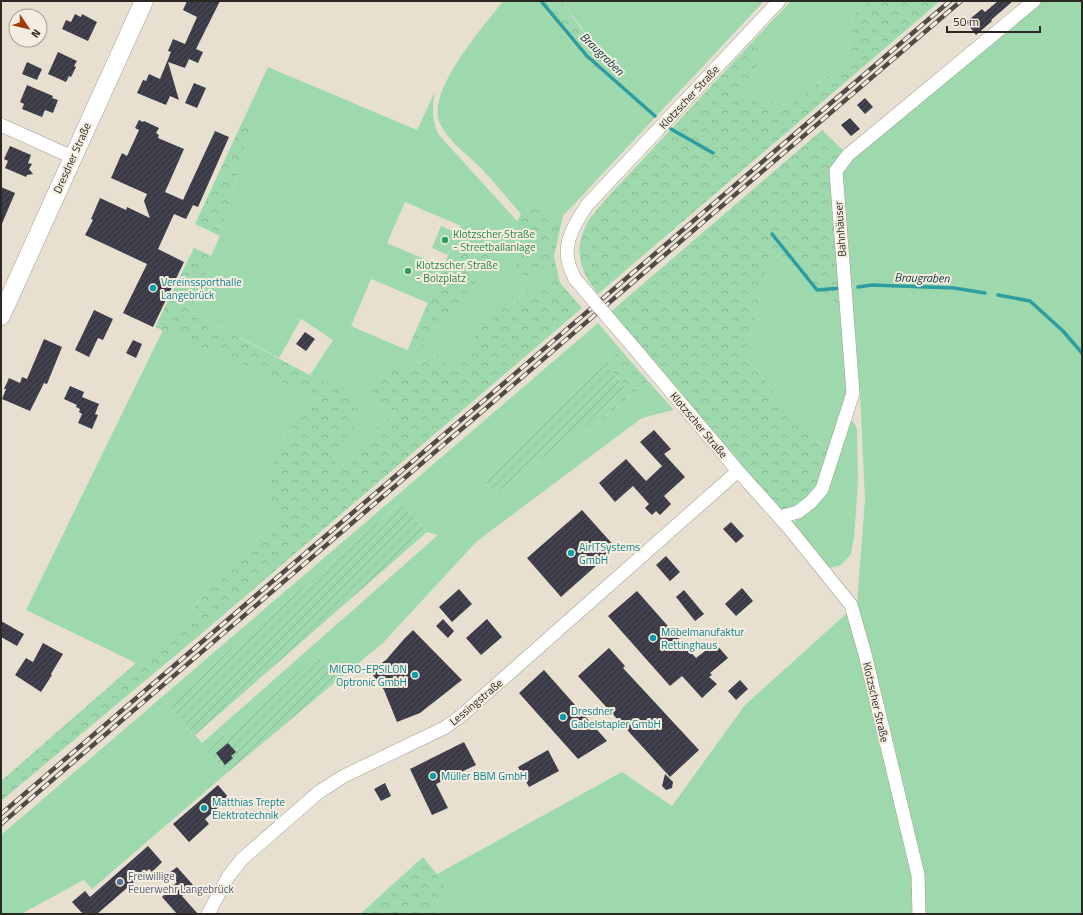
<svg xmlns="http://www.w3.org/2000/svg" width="1083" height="915" viewBox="0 0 1083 915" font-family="'Titillium Web',sans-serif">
  <defs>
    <pattern id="forest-crowns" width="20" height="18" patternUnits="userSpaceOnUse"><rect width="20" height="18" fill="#9dd9ad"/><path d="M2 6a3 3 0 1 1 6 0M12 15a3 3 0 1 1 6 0" fill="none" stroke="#87ba95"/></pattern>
    <pattern id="garden-furrows" width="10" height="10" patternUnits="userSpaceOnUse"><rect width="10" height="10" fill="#9dd9ad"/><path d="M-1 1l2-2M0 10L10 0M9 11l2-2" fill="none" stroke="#87ba95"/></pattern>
    <pattern id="building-hatch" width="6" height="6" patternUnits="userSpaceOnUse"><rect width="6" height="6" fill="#3c3a46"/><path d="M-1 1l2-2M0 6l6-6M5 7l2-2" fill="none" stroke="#504e58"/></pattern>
  </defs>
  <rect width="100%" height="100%" fill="#e7e0d1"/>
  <path fill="#9dd9ad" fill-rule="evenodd" d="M503,1H536L594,69L607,55L584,31L561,1H764L563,216L534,205L521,214C508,199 495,183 481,168C467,154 446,140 439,121C428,89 484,26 503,1Z
    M791,1H869L853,14L849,58L790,106L740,95L764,56L752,42Z
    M1038,1H1082V914H434L445,884L437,874L622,772L672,806L745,705L857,604L865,500L860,394L853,393L832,458L745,357L772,250L846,312L836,171Z
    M268,67L417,130L435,92C432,108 432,119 438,134L517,221L515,251L525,278L547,270L551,282L526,292L512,306L501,300L478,322L472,347L449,370L446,361L440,353L424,361L389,370L379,404L395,410L373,431L354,456L338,471L334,458L348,437L319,380L310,375L333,340L300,318L301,319L279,358L193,313L211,256L220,236L253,117L246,114ZM405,202L461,226L467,224L474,231C484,228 492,237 498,243L416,354L351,326L371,279L428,303L443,267L387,243Z
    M441,226L458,233L448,255L432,248Z
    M598,323L620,349L562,403L485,483L495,494L583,427L587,432L648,381L674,410L642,418L477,541L382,644L339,679L317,655L209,750L228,772L92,889L84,880L21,914H1V835ZM401,502L427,532L438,535L202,743L167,704Z
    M163,330L311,395L278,451L269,500L283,516L213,579L179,630L136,663L26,610Z
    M853,421L857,429L858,482L854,538L851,554L841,565L830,568L792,523L811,510L848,423Z"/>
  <path fill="url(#forest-crowns)" d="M536,1H561L582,30L607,55L594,69Z
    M869,1H940L598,294C581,272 573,253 586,225C590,216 599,208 605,200L752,42L764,56L740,95L790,106L849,58L853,14Z
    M246,114L253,117L220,236L195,224Z
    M822,130L848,155L836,171L846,312L772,250L745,357L832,458L811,502L779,515L608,314Z
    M534,205L563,216L554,256L560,283L582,308L201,634L1,801V781L136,663L179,630L213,579L283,516L269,500L268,481L278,451L311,395L155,327L194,248L211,256L193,313L319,380L351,392L360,414L348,437L334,458L338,470L354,456L373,431L394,411L379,404L367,394L372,377L389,370L424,361L440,353L446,361L449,370L472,347L478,322L501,300L512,306L526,292L550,282L547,270L525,278L517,267L515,251L517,221L521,214Z
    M467,224L474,231C485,227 492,240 501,245L461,304L416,354L407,351L461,226Z
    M620,349L648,381L587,432L583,427L626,388L605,363Z
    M423,857L445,884L434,914H360Z"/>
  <path fill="url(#garden-furrows)" d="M605,363L626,388L583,427L495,494L484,482L562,403Z
    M401,502L427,532L195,735L167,704Z
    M317,655L339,679L228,772L208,750Z"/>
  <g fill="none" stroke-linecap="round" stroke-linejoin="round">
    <path stroke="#2d9da0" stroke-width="3.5" d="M541,1L587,56L655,116
      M671,129L713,153
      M772,234L817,290L842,288
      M858,287L872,285L954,288L985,293
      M998,295L1030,301L1063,331L1082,353"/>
  </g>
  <path fill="url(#building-hatch)" d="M187,1H220L196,49L203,52L198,63L189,59L185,68L168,62L179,100L170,96L166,105L137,93L143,80L146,81L149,74L160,79L171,52L168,51L173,39L185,44L197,17L183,10Z
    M998,1H1013L991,20L992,21L976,35L966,22L982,9L985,12Z
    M75,14L81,17L82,14L97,22L88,41L62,29L66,20L71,22Z
    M58,52L77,61L74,66L76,67L71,77L69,76L66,82L48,74Z
    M27,62L42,69L37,80L22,74Z
    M194,83L206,88L197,108L185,103Z
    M27,85L53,96L52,98L58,100L53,113L45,110L42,117L22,109L24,104L20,102Z
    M865,98L873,107L865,114L857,105Z
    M850,118L860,129L851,136L841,125Z
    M139,120L143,122L144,121L159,128L156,133L159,135L158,138L184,149L165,192L183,200L215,131L229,137L198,207L193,205L186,219L174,214L158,249L184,262L153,327L123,313L147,264L85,235L93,220L91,219L100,198L126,210L127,207L150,218L144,201L147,194L111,178L122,153L127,156L139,130L135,128Z
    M10,146L31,155L28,163L32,164L29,169L33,174L27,175L26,177L5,168L8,161L4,159Z
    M1,187L15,193L1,226Z
    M94,310L113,319L103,340L98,338L89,357L75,350Z
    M305,332L315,339L306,351L296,344Z
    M44,339L62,347L47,384L44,383L30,411L2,399L6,389H4L9,378L20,383L22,377L27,379Z
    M133,340L142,344L136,358L126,353Z
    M70,386L84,392L82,397L99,404L95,414L98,415L92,429L78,423L82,414L79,412L80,409L76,407L77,405L64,399Z
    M654,430L671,449L664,454L685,477L664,496L671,504L660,515L656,511L652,515L645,508L649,504L633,486L615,502L599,483L626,459L646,481L662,466L640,442Z
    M582,510L616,548L561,597L527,558Z
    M731,522L744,536L736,543L723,529Z
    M666,556L680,572L670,581L656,565Z
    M742,588L753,601L736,616L725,604Z
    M459,589L472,604L452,622L439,607Z
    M684,590L704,614L695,621L676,597Z
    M637,591L696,658L715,643L728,658L710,673L712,675L709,677L717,684L702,698L682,676L670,686L608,616Z
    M443,619L454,631L448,638L436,626Z
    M487,619L502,637L481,655L466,638Z
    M1,621L24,634L17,646L1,637Z
    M413,630L462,680L420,713L397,722L384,690L370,671L386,660L404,639Z
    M43,643L63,654L51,674L52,675L41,692L15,675L26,658L33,662Z
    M609,648L625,666L623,668L699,750L670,777L578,676Z
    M544,670L607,741L578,759L519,693Z
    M740,680L748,689L736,700L728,691Z
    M464,742L476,765L436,784L448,808L432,815L410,769Z
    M228,743L236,752L231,756L233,758L225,765L216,753Z
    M548,750L559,771L529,787L518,767Z
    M665,774L673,782L672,788L666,790L662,786Z
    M385,783L391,796L381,801L374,789Z
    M218,785L229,798L205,819L209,824L189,842L173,824Z
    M148,846L162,862L152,872L149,869L97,914H83L72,902L85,891L90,897Z
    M177,867L193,885L182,896L198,914H177L162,897L177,882L169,873Z"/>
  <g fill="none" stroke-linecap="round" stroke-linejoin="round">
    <defs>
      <path id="street" d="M1,125L72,157
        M575,279C573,274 570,269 569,264C562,243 576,222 587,205L779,1
        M635,349L738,471L789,528L851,605L865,654L918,875L919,914
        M779,517L798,512L811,502L822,489L853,393L836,171L848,155L1034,1
        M208,914L228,877L242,859L319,792L344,776L444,728L461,716L738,471"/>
      <path id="secondary" d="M1,316L144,1"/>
    </defs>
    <use href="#street" stroke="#a59e90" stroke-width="14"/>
    <use href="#secondary" stroke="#a59e90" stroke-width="19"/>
    <use href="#street" stroke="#fff" stroke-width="13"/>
    <use href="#secondary" stroke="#fff" stroke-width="18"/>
    <defs>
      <path id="rail" d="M1,814L950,1
        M1,824L961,1"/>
    </defs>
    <use href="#rail" stroke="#504c45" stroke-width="4.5"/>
    <use href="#rail" stroke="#f5eddf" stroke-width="3" stroke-dasharray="9" stroke-linecap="butt"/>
    <defs>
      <path id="street-bridge" d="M575,279L635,349"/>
    </defs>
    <use href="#street-bridge" stroke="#a59e90" stroke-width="14" stroke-linecap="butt"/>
    <use href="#street-bridge" stroke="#fff" stroke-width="13"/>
  </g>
  <g fill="#2e9e5b" stroke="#f5eddf" stroke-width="1.5">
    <circle cx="445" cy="240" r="4"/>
    <circle cx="408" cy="271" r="4"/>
  </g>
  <g fill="#0f9aa8" stroke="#f5eddf" stroke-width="1.5">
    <circle cx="153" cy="288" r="4"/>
    <circle cx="571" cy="553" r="4"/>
    <circle cx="653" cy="638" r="4"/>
    <circle cx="415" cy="675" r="4"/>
    <circle cx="563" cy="717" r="4"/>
    <circle cx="433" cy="776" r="4"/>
    <circle cx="204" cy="808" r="4"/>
  </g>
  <circle fill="#5c6f8a" stroke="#f5eddf" stroke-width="1.5" cx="120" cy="882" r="4"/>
  <g text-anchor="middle" stroke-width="4" stroke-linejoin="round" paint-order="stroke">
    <g font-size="11" fill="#2b2823" stroke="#f5eddf">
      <text transform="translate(689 97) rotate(-47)" y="4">Klotzscher Straße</text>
      <text transform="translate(72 158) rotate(-66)" y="4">Dresdner Straße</text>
      <text transform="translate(840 229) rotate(-94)" y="4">Bahnhäuser</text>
      <text transform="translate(699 425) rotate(50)" y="4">Klotzscher Straße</text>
      <text transform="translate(476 702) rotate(-40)" y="4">Lessingstraße</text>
      <text transform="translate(876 702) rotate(77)" y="4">Klotzscher Straße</text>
    </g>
    <g font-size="11" fill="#27864d" stroke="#f5eddf" text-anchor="start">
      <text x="453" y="238">Klotzscher Straße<tspan x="453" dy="13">- Streetballanlage</tspan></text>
      <text x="416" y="269">Klotzscher Straße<tspan x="416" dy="13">- Bolzplatz</tspan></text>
    </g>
    <g font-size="11" fill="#0d838f" stroke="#f5eddf" text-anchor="start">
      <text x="161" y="286">Vereinssporthalle<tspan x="161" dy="13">Langebrück</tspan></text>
      <text x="579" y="551">AirITSystems<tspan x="579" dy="13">GmbH</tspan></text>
      <text x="661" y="636">Möbelmanufaktur<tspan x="661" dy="13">Rettinghaus</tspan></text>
      <text x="407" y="673" text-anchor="end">MICRO-EPSILON<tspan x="407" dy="13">Optronic GmbH</tspan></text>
      <text x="571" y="715">Dresdner<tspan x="571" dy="13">Gabelstapler GmbH</tspan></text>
      <text x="441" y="780">Müller BBM GmbH</text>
      <text x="212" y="806">Matthias Trepte<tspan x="212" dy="13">Elektrotechnik</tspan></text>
    </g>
    <g font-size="11" fill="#4e5e75" stroke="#f5eddf" text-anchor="start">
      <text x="128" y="880">Freiwillige<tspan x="128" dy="13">Feuerwehr Langebrück</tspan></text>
    </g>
    <g font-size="12" font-style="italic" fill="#0f4041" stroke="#f5eddf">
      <text transform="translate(602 54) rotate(44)" y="4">Braugraben</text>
      <text transform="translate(922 278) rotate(1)" y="4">Braugraben</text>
    </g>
  </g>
  <rect width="1083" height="915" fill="none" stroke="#2b2823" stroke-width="4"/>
  <g transform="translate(28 28) rotate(125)"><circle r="19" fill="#f5eddf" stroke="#a49e94"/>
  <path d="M0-3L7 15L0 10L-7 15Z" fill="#9f3a0c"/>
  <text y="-6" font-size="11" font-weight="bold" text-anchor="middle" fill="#2b2823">N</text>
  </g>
  <path d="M947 26v6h93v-6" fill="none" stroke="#2b2823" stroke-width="2"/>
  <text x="953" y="26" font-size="12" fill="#2b2823" stroke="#f5eddf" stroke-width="3" paint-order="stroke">50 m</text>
</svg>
